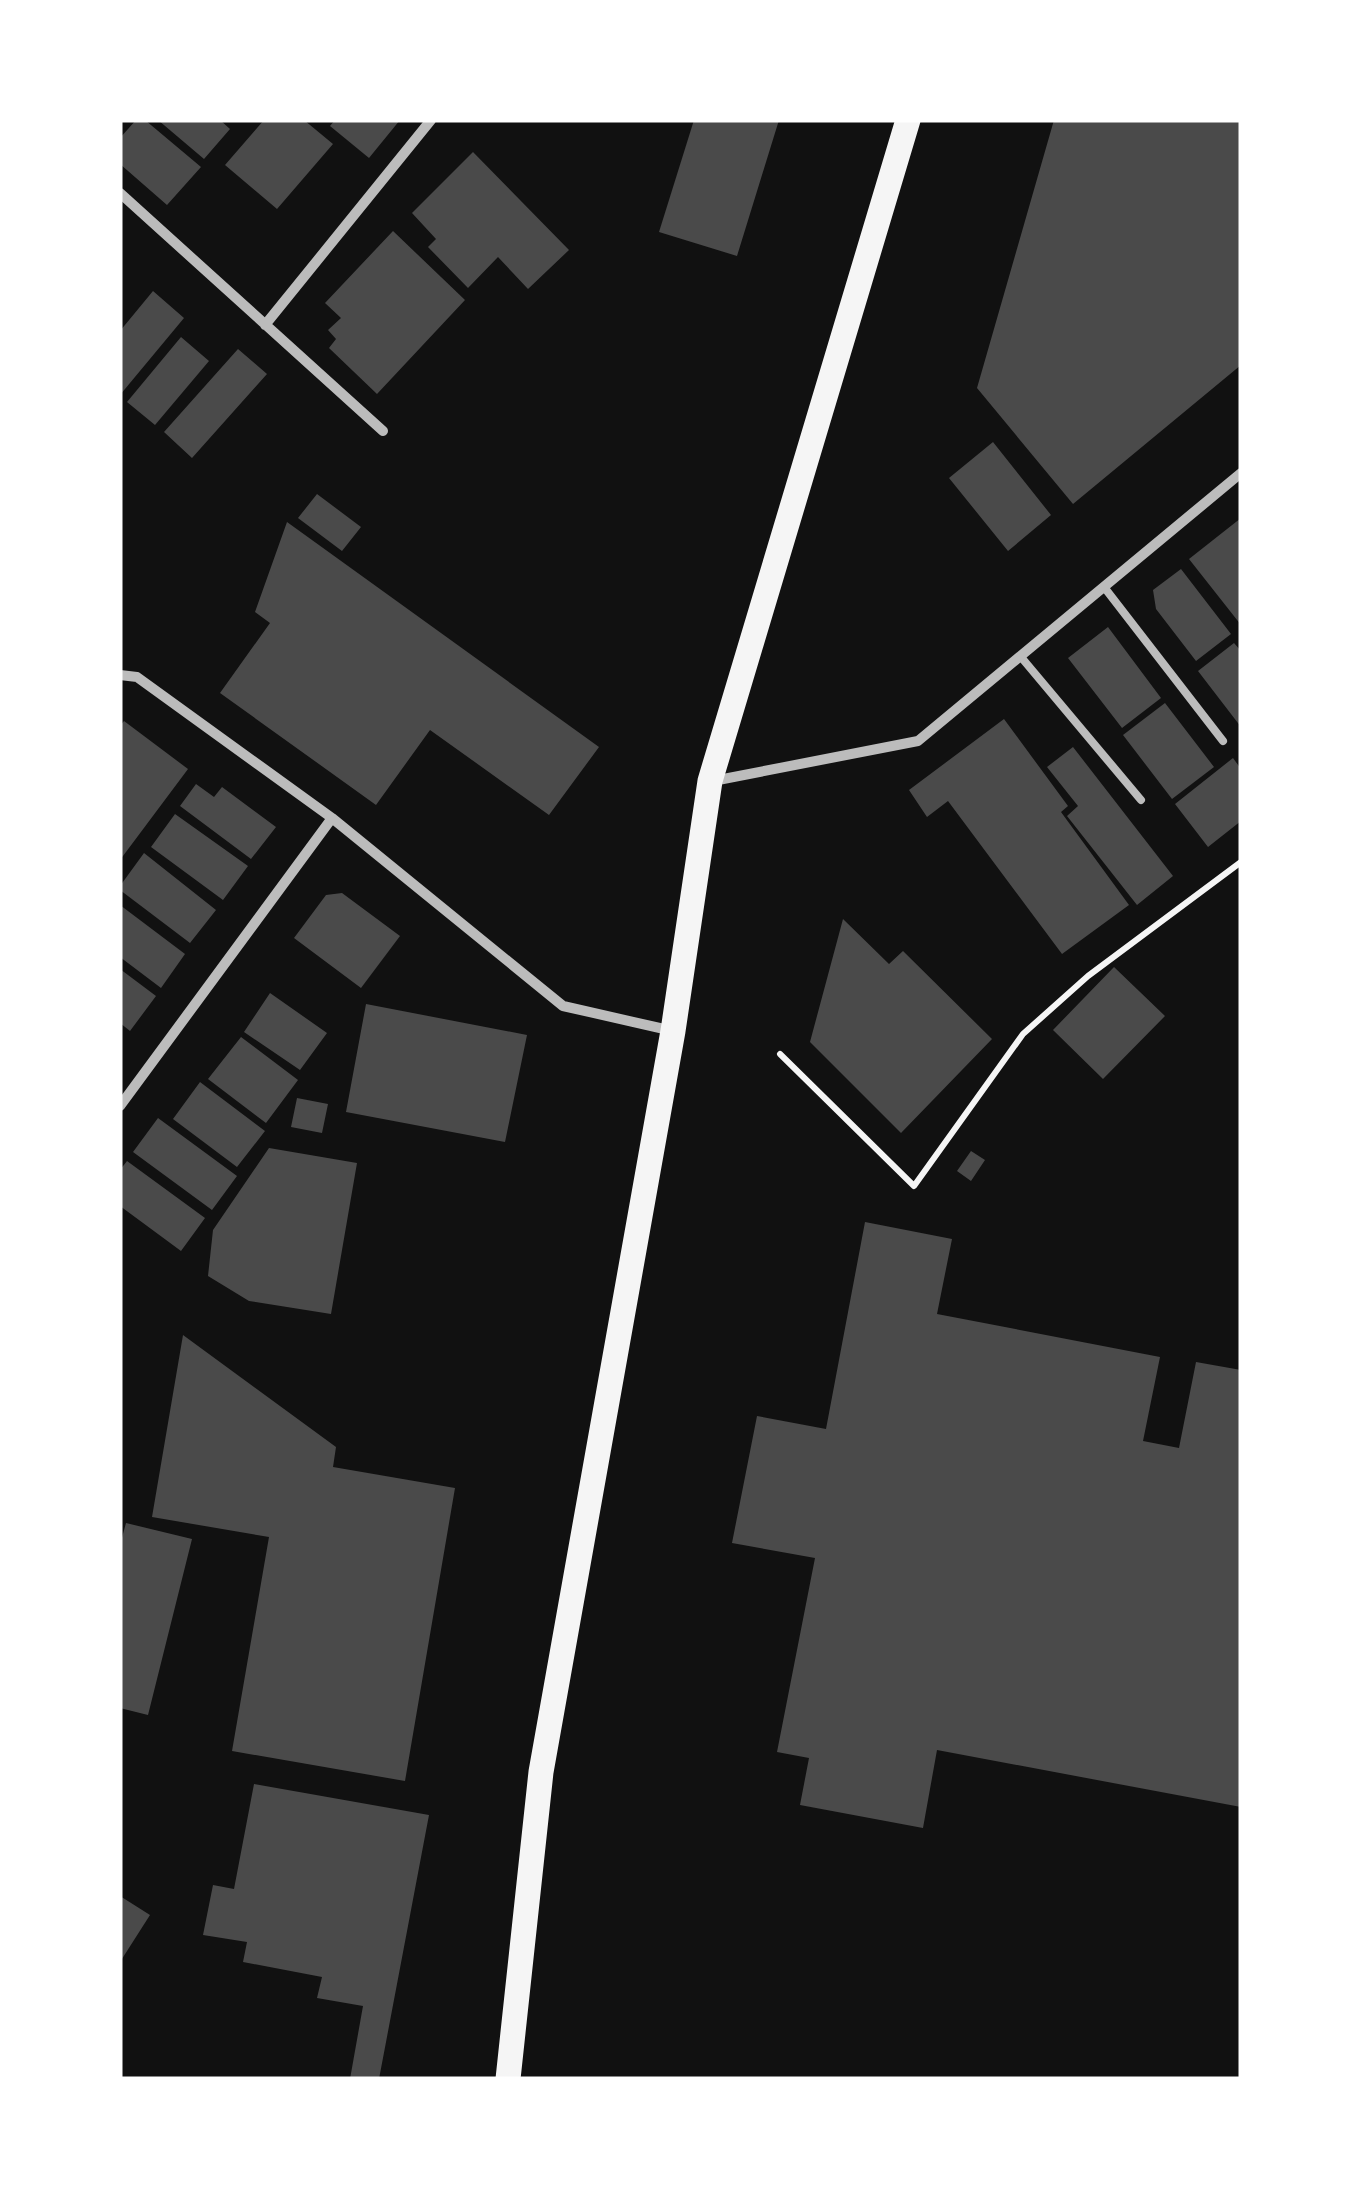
<svg xmlns="http://www.w3.org/2000/svg" width="1361" height="2199" viewBox="0 0 1361 2199" font-family="'Work Sans',sans-serif">
  <rect width="100%" height="100%" fill="#111"/>
  <path fill="#4a4a4a" d="M136,120H145L201,167L167,205L120,164V138Z
    M158,120H220L230,129L204,159Z
    M264,120H304L333,144L277,209L225,165Z
    M335,120H400L369,158L330,126Z
    M694,120H779L737,256L659,232Z
    M1054,120H1241V365L1073,504L977,388Z
    M473,152L569,250L528,289L498,257L468,288L428,247L436,239L412,213Z
    M393,231L465,300L377,394L329,348L336,339L328,330L341,318L325,303Z
    M153,291L184,318L120,395V331Z
    M181,337L209,361L155,425L127,402Z
    M238,349L267,374L192,458L164,432Z
    M993,442L1051,515L1008,551L949,478Z
    M317,494L361,527L342,551L298,518Z
    M1241,518V625L1189,559Z
    M287,522L599,747L549,815L430,730L376,805L220,693L270,623L255,612Z
    M1181,569L1231,634L1196,661L1156,609L1153,590Z
    M1108,627L1161,698L1122,728L1068,658Z
    M1234,643L1241,651V727L1198,671Z
    M1165,703L1214,767L1172,799L1123,735Z
    M1004,719L1068,806L1061,812L1129,905L1062,954L948,801L927,817L909,790Z
    M124,721L188,769L120,860V726Z
    M1073,747L1173,876L1137,905L1067,816L1078,806L1047,767Z
    M1233,758L1241,769V821L1208,847L1175,804Z
    M196,784L214,797L222,787L276,827L251,859L180,806Z
    M175,814L248,866L223,900L151,847Z
    M144,853L216,910L190,943L120,890V886Z
    M342,893L400,936L361,988L294,938L326,895Z
    M120,905L185,954L161,988L120,957Z
    M843,919L889,964L903,951L992,1039L901,1133L810,1042Z
    M1114,967L1165,1016L1103,1079L1053,1030Z
    M120,969L156,996L130,1031L120,1023Z
    M270,993L327,1033L300,1070L244,1032Z
    M366,1004L527,1035L505,1142L346,1112Z
    M241,1037L298,1080L266,1123L208,1079Z
    M200,1082L265,1131L237,1167L173,1119Z
    M297,1098L328,1104L322,1133L291,1127Z
    M158,1118L237,1176L212,1210L133,1152Z
    M269,1148L357,1163L331,1314L249,1301L208,1276L213,1230Z
    M971,1151L985,1160L971,1181L957,1171Z
    M127,1161L205,1218L181,1251L120,1206V1170Z
    M865,1222L952,1239L937,1314L1160,1357L1143,1441L1179,1448L1196,1362L1241,1370V1807L937,1750L923,1828L800,1805L809,1758L777,1752L815,1558L732,1543L757,1416L826,1429Z
    M183,1335L336,1447L333,1467L455,1488L405,1781L232,1751L269,1537L152,1517Z
    M126,1523L192,1539L148,1715L120,1708V1545Z
    M254,1784L429,1815L379,2079H350L363,2006L317,1998L322,1977L243,1962L247,1942L203,1935L213,1885L234,1889Z
    M120,1896L150,1915L120,1962Z"/>
  <g fill="none" stroke-linecap="round" stroke-linejoin="round">
    <path stroke="#f5f5f5" stroke-width="6" d="M780,1054L914,1186L1023,1034L1088,976L1241,862"/>
    <path stroke="#bcbcbc" stroke-width="8" d="M1104,587L1223,741
      M1021,657L1141,800"/>
    <path stroke="#bcbcbc" stroke-width="10" d="M120,193L383,431
      M265,325L431,120
      M120,675L137,677L332,818L563,1006L673,1031
      M713,781L918,741L1241,473
      M120,1106L332,818"/>
    <path stroke="#f5f5f5" stroke-width="25" d="M508,2079L541,1772L673,1031L710,781L908,120"/>
  </g>
  <rect width="1361" height="2199" fill="none" stroke="#ffffff" stroke-width="245"/>
</svg>
